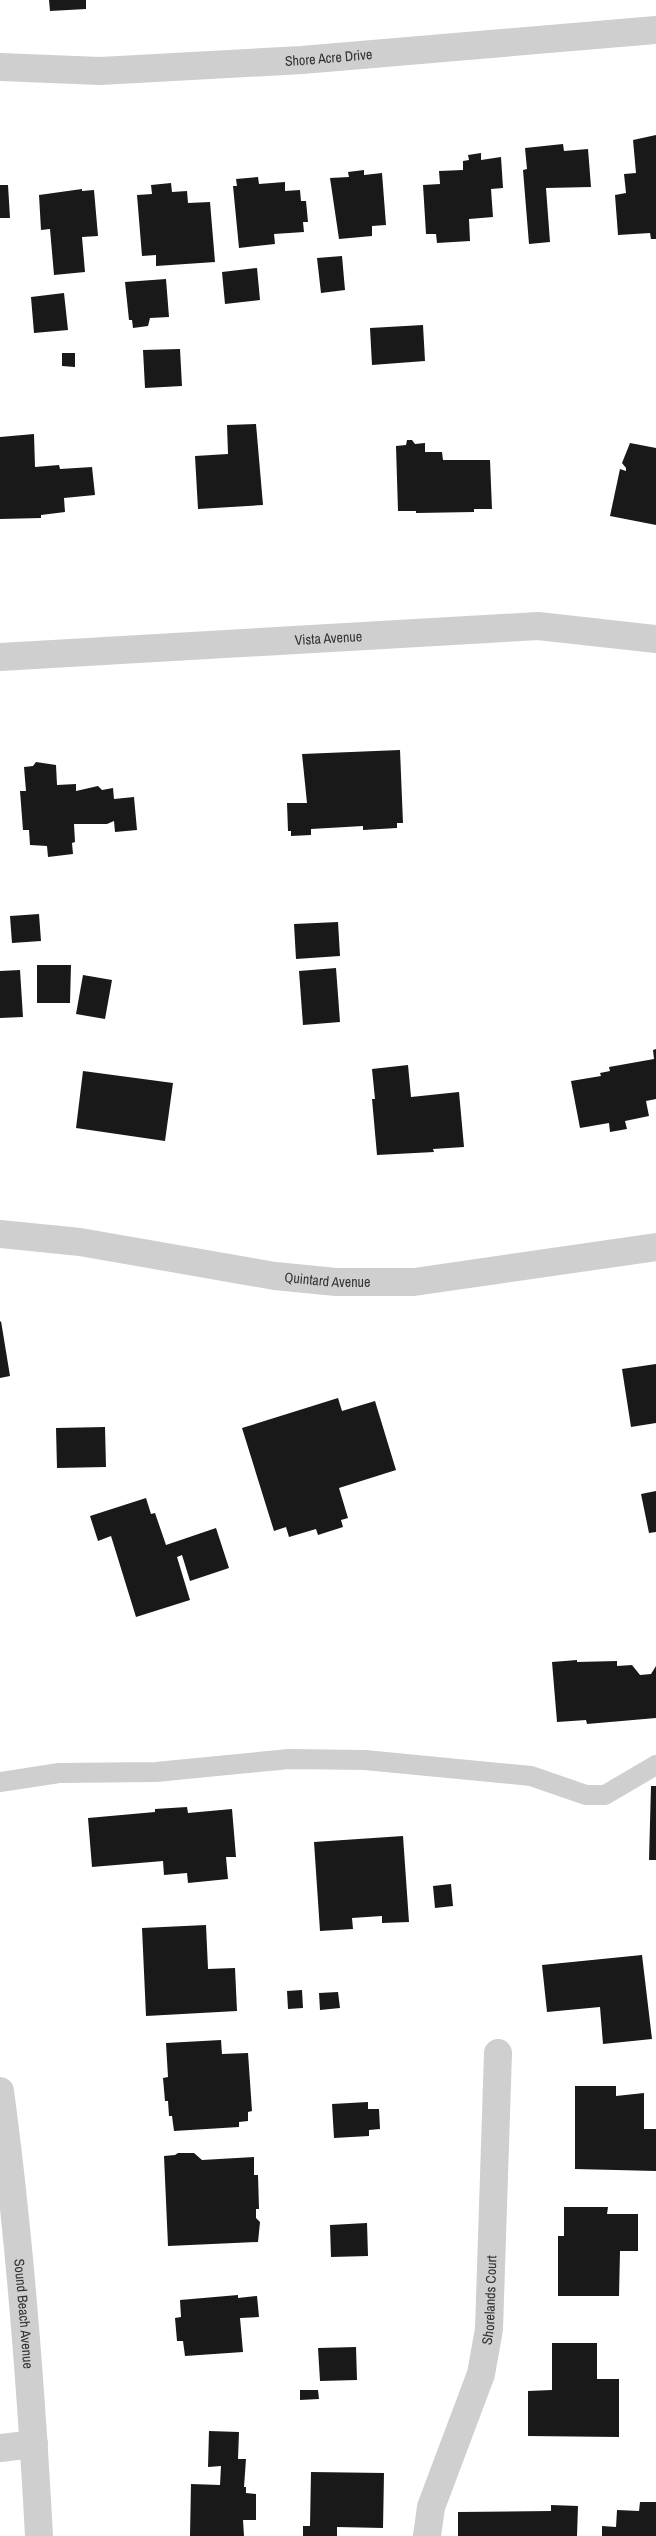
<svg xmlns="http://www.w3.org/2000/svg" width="656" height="2536" viewBox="0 0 656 2536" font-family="'Archivo Narrow',sans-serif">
  <rect width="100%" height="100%" fill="#fff"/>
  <path fill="#191919" d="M49,0H86V9L50,11Z
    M656,135V239H651L650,233L618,235L615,195L626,193L624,174L636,173L633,140Z
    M563,144L564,151L588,149L591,187L546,188L550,242L529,244L523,170L527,169L525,148Z
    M481,153V160L501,157L503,188L491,189L493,217L469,219L470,241L437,243L436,234H426L423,185L440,184L439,171L463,170V161L469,160L468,155Z
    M364,170V175L382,173L386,225L372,226V236L339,239L330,178L349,177L348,172Z
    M258,177L259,184L285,182V191L300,190L301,201H306L308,222H303L304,232L274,234L275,244L239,248L233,186H237L236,179Z
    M171,183L172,192L187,191L188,203L210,202L215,262L156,266V255L142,256L137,195L152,194L151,185Z
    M0,185H8L10,218H0Z
    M82,189V191L94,190L98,236L82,237L85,272L54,275L50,229L41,230L39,195Z
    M342,256L345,290L321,293L317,258Z
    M257,268L260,300L225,304L222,272Z
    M166,279L169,317L150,318L148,326L133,328L132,320H129L125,282Z
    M64,293L68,330L34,333L31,297Z
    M423,325L425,361L372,365L370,328Z
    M180,349L182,386L145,388L143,350Z
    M62,353H75V367L62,366Z
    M256,424L263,505L198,509L195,456L228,454L227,425Z
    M34,434L35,467L59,465L60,469L92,467L95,495L64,498L65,512L41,515V518L0,519V437Z
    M407,440H412L415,444L425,443V452H442L443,460H490L492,509H474V512L416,513V511H398L396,446L406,445Z
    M630,443L656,448V525L610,516L620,469L626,471V468L622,463Z
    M400,750L403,823H397V828L363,830V826L311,829V835L291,836V831H288L287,803H307L302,754Z
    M36,762L56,765L57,785L76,784V791L98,786L102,790L113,788L114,799L134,797L137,830L115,832L114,821L107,824H74L75,842L72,843L73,854L48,857L47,846L30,845L29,830H23L20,791H26L24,767L33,766Z
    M39,914L41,941L12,943L10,916Z
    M338,922L340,956L296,959L294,924Z
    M37,965H71L70,1003H37Z
    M336,968L340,1022L303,1025L299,971Z
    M20,970L23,1017L0,1018V971Z
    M83,975L112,980L105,1019L76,1014Z
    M656,1049V1099L646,1101L649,1116L625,1121L627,1129L610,1132L609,1123L580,1128L571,1081L601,1076L600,1073L610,1071L609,1067L654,1059L653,1050Z
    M408,1065L411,1097L459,1092L464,1147L433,1149L434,1152L377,1155L372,1099H375L372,1069Z
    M83,1071L173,1083L165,1141L76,1128Z
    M1,1321L10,1376L0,1378V1322Z
    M656,1364V1423L631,1427L622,1369Z
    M338,1398L342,1411L375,1401L396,1470L339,1488L348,1518L341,1520L343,1527L318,1535L316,1529L289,1537L286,1527L274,1531L242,1428Z
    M105,1427L106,1467L57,1468L56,1428Z
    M656,1491V1532L649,1533L641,1494Z
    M146,1498L151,1514L155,1513L166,1545L216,1528L229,1568L190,1581L182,1555L177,1557L190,1600L136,1617L111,1536L98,1541L90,1516Z
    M577,1660V1662L617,1661V1666L632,1665L640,1675L651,1674L656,1666V1718L587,1724L586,1720L557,1722L552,1662Z
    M651,1786H656V1860H649Z
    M187,1807L188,1813L232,1809L236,1857H226L228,1879L188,1883L187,1873L164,1875L163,1861L92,1867L88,1818L155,1812V1809Z
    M403,1836L409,1922L382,1923V1916L352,1918L353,1929L320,1931L314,1842Z
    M451,1884L453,1906L435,1908L433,1886Z
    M206,1925L208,1969L235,1968L237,2011L146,2016L142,1928Z
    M642,1955L652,2039L603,2044L600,2007L547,2012L542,1965Z
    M302,1990L303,2008L288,2009L287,1991Z
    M338,1992L340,2008L320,2010L319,1993Z
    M221,2040L222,2054L248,2053L252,2111L248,2112V2121L239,2122V2127L174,2131L172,2116H169L168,2101H165L163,2078L168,2077L166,2043Z
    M575,2086H616V2096L644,2093V2129H656V2171L575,2169Z
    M368,2102V2109H379L380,2129L369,2130V2136L334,2138L332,2104Z
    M178,2153H194L202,2160L254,2157V2175H258L259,2209H256V2218L260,2222L258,2242L168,2246L164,2156L175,2155Z
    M564,2207H608L607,2214H638V2251H620L619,2296H558V2236H564Z
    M367,2223L368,2256L331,2257L330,2225Z
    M238,2295V2298L257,2296L259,2317L240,2318L243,2352L185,2356L183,2341H177L175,2318L181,2317L180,2300Z
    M552,2343H597V2379H619V2437L528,2436V2391L552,2390Z
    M356,2347L357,2380L320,2381L318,2348Z
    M300,2390H318L319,2399L300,2400Z
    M209,2431L239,2432L238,2459H246L244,2487H246V2493L256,2494V2520H243L244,2536H190L191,2484L220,2485L221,2466L208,2467Z
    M311,2472L384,2473L383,2528L337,2527V2536H303V2526H310Z
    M640,2502H656V2536H602V2526L616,2527L617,2510L639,2511Z
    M551,2505L578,2506L577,2536H458V2512L551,2511Z"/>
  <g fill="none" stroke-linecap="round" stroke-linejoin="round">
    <path stroke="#cfcfcf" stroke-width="20" d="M0,1782L59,1773L156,1772L289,1759L365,1760L531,1776L586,1795H605L656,1765"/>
    <g stroke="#cfcfcf" stroke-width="28">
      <path id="s1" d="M0,67L100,71L302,60L656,30"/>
      <path id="s2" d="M0,657L538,626L656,639"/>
      <path id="s3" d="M0,1234L80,1242L275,1276L336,1282H414L656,1247"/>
      <path id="s4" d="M0,2091C20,2239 31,2387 39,2536"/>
      <path d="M0,2448L34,2444"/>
      <path id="s5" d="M427,2536L431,2507L481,2374L489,2329L498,2053"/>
    </g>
  </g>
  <g text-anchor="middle" stroke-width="5" stroke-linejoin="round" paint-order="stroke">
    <g font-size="14" fill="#323232" stroke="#fff">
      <text dy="5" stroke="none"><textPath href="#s1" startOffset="329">Shore Acre Drive</textPath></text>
      <text dy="5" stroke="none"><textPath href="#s2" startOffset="329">Vista Avenue</textPath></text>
      <text dy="5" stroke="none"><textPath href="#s3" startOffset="331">Quintard Avenue</textPath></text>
      <text dy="5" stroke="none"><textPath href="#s5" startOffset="246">Shorelands Court</textPath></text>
      <text dy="5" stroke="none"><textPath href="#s4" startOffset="224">Sound Beach Avenue</textPath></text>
    </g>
  </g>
</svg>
